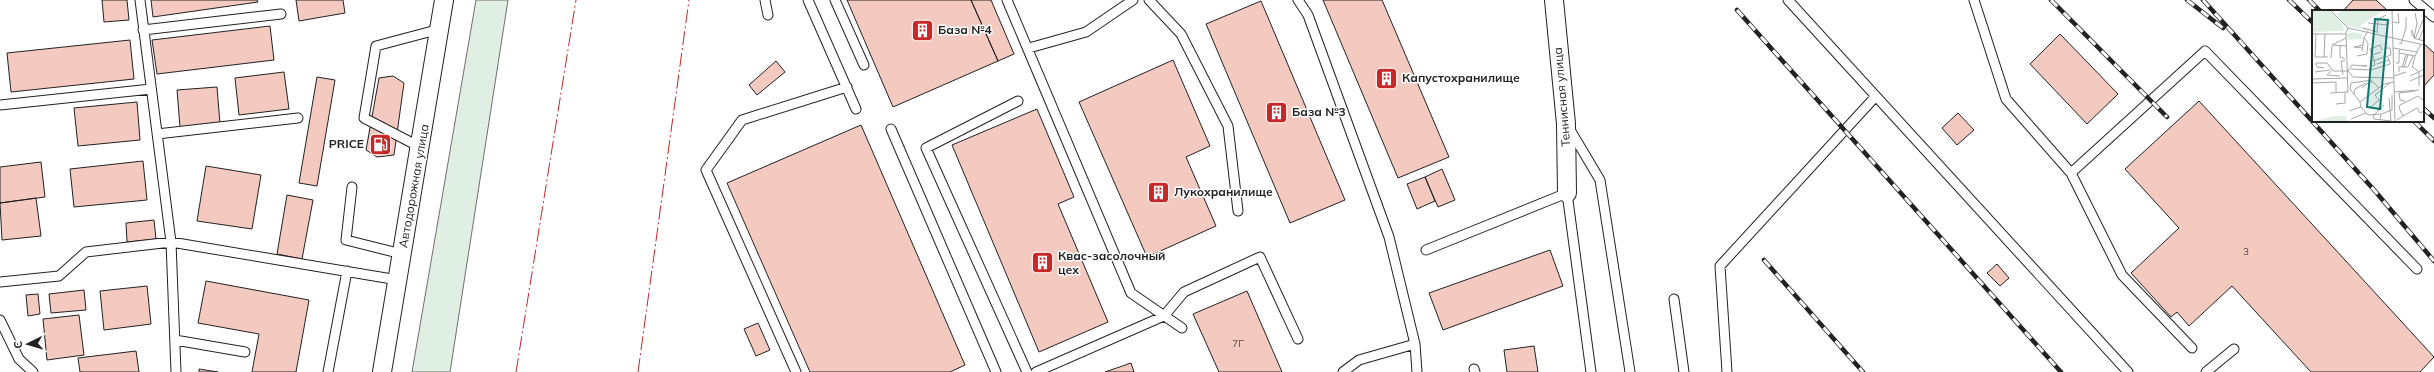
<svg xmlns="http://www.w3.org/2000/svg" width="2434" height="372" viewBox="0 0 2434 372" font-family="Mulish,sans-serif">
  <rect width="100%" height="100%" fill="#fff"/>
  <path fill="#e0efe3" stroke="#6f6f6f" d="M476,0H508L450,372H412Z"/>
  <path fill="#f3c9c0" stroke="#222" d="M102,0H127L129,20L104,22Z
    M151,0H257L258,2L153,17Z
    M296,0H343L345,13L299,21Z
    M847,0H971L998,61L893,107Z
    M971,0H991L1014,54L998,61Z
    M1323,0H1382L1449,157L1398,178Z
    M2353,0H2376L2388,11H2343Z
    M1261,1L1345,200L1290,223L1206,24Z
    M270,26L274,60L157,74L152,40Z
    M2060,34L2118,94L2087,124L2030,64Z
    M130,40L134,79L11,92L7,53Z
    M2423,43L2434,53V75L2423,87Z
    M1173,60L1210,146L1186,157L1216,226L1147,257L1079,102Z
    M776,61L785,72L757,95L749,85Z
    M284,72L289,109L239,115L235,78Z
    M393,76L404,83L394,155L377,157L366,150L379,78Z
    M317,77L335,80L317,186L299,183Z
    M217,87L220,124L180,127L177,90Z
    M2199,101L2434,357L2420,372H2311L2232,286L2189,326L2177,312L2171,317L2131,273L2179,228L2125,169Z
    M137,102L140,140L78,146L74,108Z
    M1037,109L1074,197L1058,204L1108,322L1039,352L952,145Z
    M1958,113L1974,130L1957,145L1942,128Z
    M861,125L965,365L950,372H810L727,183Z
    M143,161L147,200L74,207L70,169Z
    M41,162L45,197L0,203V167Z
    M206,166L261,175L252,229L197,221Z
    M1442,169L1455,200L1438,207L1425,177Z
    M1425,177L1435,201L1417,209L1407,184Z
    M287,195L313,200L302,259L277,254Z
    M36,198L41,236L2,240L0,203Z
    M154,220L156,239L127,242L126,223Z
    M1550,250L1563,286L1443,330L1429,293Z
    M1997,264L2009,278L2000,286L1987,273Z
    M206,281L309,300L296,372H252L259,334L198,323Z
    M147,286L151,324L104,330L100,291Z
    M84,290L86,310L51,313L49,294Z
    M1247,291L1282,372H1219L1193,314Z
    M38,294L40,314L28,316L26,295Z
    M79,315L84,355L47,360L43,319Z
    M758,323L770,350L756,356L744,329Z
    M1534,346L1538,372H1507L1504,350Z
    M136,351L139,372H80L78,358Z
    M1131,363L1134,372H1105Z
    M199,369L218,372H199Z"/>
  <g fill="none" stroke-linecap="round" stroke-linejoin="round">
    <defs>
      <path id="lane" d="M140,0L171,242L176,372
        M765,0L768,15
        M808,0L856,109
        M835,0L864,65
        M1007,0L1131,293L1182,328
        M1149,0L1181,34L1228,126L1238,211
        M1298,0L1308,15L1389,237L1415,344L1417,372
        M1788,0L2128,372
        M1974,0L2006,99L2071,173L2205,51L2417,269
        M2414,0L2434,17
        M143,30L281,14
        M1029,48L1086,32L1133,0
        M1018,101L926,148L1027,372
        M0,105L151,89
        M1569,128L1600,180L1630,372
        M891,129L996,372
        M157,134L298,118
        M420,147L364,118L376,46L440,29
        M2071,173L2122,275L2192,348
        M352,187L346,240L402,254
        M1426,250L1567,193L1591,372
        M0,282L59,276L86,252L171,242L398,280
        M1674,299L1684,372
        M0,320L19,359L33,372
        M175,340L245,352
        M1474,369L1475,372
        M328,372L347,271
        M796,372L706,170L742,120L847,87
        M1036,372L1164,316L1184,292L1260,257L1298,339
        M1343,372L1359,360L1415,344
        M1727,372L1720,266L1876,96
        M2206,372L2234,349"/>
      <path id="street" d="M1554,0L1566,124L1567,193
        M382,372L444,0"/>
    </defs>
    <use href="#lane" stroke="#222" stroke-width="11"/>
    <use href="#street" stroke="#222" stroke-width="20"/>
    <use href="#lane" stroke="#fff" stroke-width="9"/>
    <use href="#street" stroke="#fff" stroke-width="18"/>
    <defs>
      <path id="rail" d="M2051,0L2167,117
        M2187,0L2223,28
        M2203,0L2375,191L2434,261
        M2289,0L2313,23
        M2309,0L2320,11
        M1737,10L2061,372
        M2423,108L2434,118
        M2414,121L2434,141
        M1764,260L1863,372"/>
    </defs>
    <use href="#rail" stroke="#222" stroke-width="4.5"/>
    <use href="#rail" stroke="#fff" stroke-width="3" stroke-dasharray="9" stroke-linecap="butt"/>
    <path stroke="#c62828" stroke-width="1" stroke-dasharray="14 3 2 3" stroke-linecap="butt" d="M516,372L576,0
      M638,372L689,0"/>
  </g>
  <defs>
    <symbol id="building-square" viewBox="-11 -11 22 22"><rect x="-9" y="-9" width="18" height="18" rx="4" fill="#c62828" stroke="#fff"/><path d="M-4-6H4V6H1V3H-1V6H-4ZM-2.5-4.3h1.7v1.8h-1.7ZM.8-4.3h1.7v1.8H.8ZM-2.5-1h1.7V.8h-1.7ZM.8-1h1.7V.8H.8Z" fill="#fff"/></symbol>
    <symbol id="fuel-square" viewBox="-11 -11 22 22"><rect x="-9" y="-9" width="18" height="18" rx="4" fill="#c62828" stroke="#fff"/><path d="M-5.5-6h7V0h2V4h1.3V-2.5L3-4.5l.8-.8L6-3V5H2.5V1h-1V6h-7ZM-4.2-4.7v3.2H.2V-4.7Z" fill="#fff"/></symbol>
  </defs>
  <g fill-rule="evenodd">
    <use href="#building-square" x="910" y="18" width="25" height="25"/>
    <use href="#building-square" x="1374" y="66" width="25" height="25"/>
    <use href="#building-square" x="1264" y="100" width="25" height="25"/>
    <use href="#fuel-square" x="368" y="132" width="25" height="25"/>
    <use href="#building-square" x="1146" y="180" width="25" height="25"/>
    <use href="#building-square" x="1030" y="250" width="25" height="25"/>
  </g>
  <g text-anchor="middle" stroke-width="3" stroke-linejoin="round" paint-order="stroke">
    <g font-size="10" fill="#564c4a">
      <text x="2246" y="255">3</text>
      <text x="1238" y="347">7Г</text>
    </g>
    <g font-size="12" font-weight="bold" fill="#222" stroke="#fff" text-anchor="start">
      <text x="938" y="34">База №4</text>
      <text x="1402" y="82">Капустохранилище</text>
      <text x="1292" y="116">База №3</text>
      <text x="364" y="148" text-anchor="end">PRICE</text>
      <text x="1174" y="196">Лукохранилище</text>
      <text x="1058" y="260">Квас-засолочный<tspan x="1058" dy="14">цех</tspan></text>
    </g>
    <g font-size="12" fill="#222" stroke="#fff">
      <text transform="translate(1562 97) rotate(-95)" y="4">Теннисная улица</text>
      <text transform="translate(414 186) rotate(-80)" y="4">Автодорожная улица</text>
    </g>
  </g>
  <g transform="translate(2312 10)">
    <rect width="112" height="112" fill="#fff"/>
    <path d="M0,0H17L31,14L32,21L0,22ZM31,0H72L48,16L61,22L33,15L24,4ZM41,22L50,24L51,29L36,30L35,24ZM22,106H34L35,112H0Z" fill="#e0efe3"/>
    <path fill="none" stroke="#a7a7a7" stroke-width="1" d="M18,0L36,18L112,35M80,0L83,112M103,3L105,13L102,28L112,31M81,12L87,13L86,3M56,13L76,15M51,18L65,22M65,23L66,9L74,5M0,24H34M4,24L3,47H16M100,26V20L102,28M34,28L20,35L34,36M103,29L112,8M107,30L112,17M87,33L89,34L94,18V7M51,35L42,37L51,38M28,36V47L33,49M73,38H78L79,45L76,46M81,38L105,42M88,39L87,43L103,46L109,34M50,41L52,28M69,42L60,45L58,39L68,35L70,40M45,46L55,44L56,33L52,28L56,21M12,47L13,24M19,48L20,36M61,51L75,46L77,50M84,53H87V43M65,54L77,50L78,54M50,56H55L40,55L36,61L41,67L82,68M60,56L63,55L61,46M90,57L94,45M92,57L96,45M12,58L5,57L4,53H15L21,61H36M100,58L103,46M39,59L59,60L78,54M19,61L15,65L28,66M3,62L18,60M87,62V57H96L101,46M31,65L29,51H33M82,66L94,62M98,66L107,62L101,57M0,69L35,68M98,71L112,65M0,73L24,72V83M107,76V62L112,59M50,78L57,72H61L67,78M38,79L39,73L60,70M38,79L48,92M82,82L107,80M18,83L36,82L34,23L36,18M42,84L43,79L54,73M93,91L88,90L87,83L103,81M24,94L33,93V83M72,95L61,106L62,109L79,111L77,88M59,97L67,90L63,85L79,72M37,101L49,97M69,104L56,105L49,97L48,92L72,74L82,72M91,106L105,98L108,103L112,101M39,109L54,103M68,110L69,104L80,100V85M85,110L91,106L87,98L88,95L106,86L111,90"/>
    <path fill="#0f766e" fill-opacity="0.15" stroke="#0f766e" stroke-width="2" d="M63,9L76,10L68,99L55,97Z"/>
    <rect width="112" height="112" fill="none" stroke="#222" stroke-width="2"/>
  </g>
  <g transform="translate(28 344) rotate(265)" stroke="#ffffff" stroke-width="3" paint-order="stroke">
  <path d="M0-3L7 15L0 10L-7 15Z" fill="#222222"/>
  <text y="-6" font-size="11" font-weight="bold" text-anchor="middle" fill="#222222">С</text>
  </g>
</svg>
